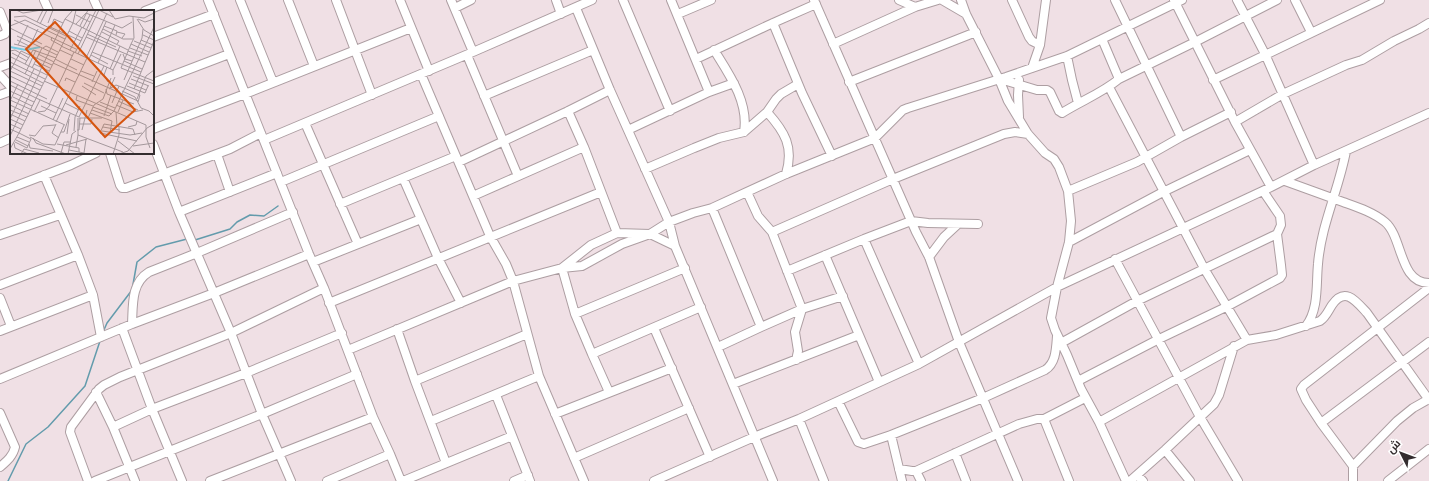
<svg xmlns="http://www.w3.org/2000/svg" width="1429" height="481" viewBox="0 0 1429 481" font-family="Barlow,Cairo,sans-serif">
  <rect width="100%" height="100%" fill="#f0e0e5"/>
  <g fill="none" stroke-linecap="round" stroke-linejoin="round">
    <path stroke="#639bac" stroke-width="1.5" d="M195,240L230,229L237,222L250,215L264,216L278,206
      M103,332L107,323L132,290L137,262L156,247L187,239
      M8,481L26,444L48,427L85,386L100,341"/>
    <defs>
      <path id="minor" d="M44,0L49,11
        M94,0L99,11
        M208,0L309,254L324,288L373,417L390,454L401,481
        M240,0L273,82
        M288,0L314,66
        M336,0L372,95
        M400,0L429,71
        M451,0L473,52
        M556,0L561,14
        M623,0L670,111
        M671,0L709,92
        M814,0L916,232L929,257L959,342L1018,481
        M899,0L915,7
        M942,0L966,14
        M961,0L966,14L999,79L1008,101L1028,134L1045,153L1054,159L1059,167L1068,191L1071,221L1069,242L1057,287L1051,318L1055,330L1067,355L1081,389L1099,422L1126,481
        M1012,0L1029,37L1032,41L1040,45
        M1115,0L1181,137
        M1174,0L1235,122L1271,187
        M1237,0L1265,54L1314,165
        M1295,0L1311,32
        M455,8L471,0
        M576,8L610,90L669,222L675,246L773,481
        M145,11L173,0
        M0,12L7,30L5,34L0,36
        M678,14L711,0
        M773,23L802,93L832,156
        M153,37L214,14
        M1102,39L1119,79
        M833,44L915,7L938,0
        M714,50C729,74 749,102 744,132
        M467,55L518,176
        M1067,56L1072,80L1078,103
        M696,59L773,23L816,4
        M0,67L11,63
        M1032,68L1040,45L1046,0
        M421,74L490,236L506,264L513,281L539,376L584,481
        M0,75L11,87
        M1000,79L1037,90H1047L1050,92L1059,111L1062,113C1081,101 1102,93 1119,79L1195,42L1277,0
        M1213,80L1380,0
        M849,82L976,32
        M153,83L229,54
        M1109,87L1205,270L1247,340
        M0,95L11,91
        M484,96L593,50
        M568,111L584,147L617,233
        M767,112C785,132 794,147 786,174
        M1019,117L1018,95L1019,80
        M1235,122L1283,94L1346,65L1362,60L1394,41L1419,29L1429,23
        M305,123L358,244
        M153,129L245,94L411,28
        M628,130L709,92L734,83
        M264,140L473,52L592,0
        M0,143L11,138
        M153,144L179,212L231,333L262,414L291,481
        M110,153L120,185L122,188H126L230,149L261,133
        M217,154L230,192
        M459,162L568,111L610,90
        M645,169L694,148L719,138L744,132L767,112L776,99L781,94L798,84
        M44,175L78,255L93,295L101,337
        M403,178L438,258L461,303
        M1285,181C1304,188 1324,195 1343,202C1357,207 1373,212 1385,222C1403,237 1399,283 1429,283
        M281,182L439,116
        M1068,191L1137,162L1181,137L1231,112
        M0,192L71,165L96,153
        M747,192L758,216L772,232L802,309L795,332L798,351L796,360
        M473,196L584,147
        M340,204L456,156
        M712,208L761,327
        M179,212L277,173
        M772,232L893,179L1004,134L1015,132L1028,134
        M0,235L60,215
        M864,239L919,364
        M1069,242L1163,192L1250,150
        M825,255L879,382
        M929,257L944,237L958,224
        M1115,259L1200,417L1238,481
        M313,262L421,219
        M787,271L864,239L911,221L928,223L978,224
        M0,285L78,255
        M0,298L11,326
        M329,303L601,192
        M575,314L685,268
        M132,324C133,305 131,283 149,272L197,253L293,212
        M1306,326C1319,309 1316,284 1318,264C1321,225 1339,189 1346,151
        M122,328L152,409L182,481
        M654,328L710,457
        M397,329L415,381L446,463
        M0,331L93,295
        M1061,343L1137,301L1277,234
        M718,347L761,327L802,309L843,296
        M348,350L513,281L562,268L582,266L622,244L650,234L669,222L693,213L712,208L786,174L875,138L903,110L908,108L1006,77L1067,56L1182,0
        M592,354L575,314L562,268L591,245L617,233L650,234L675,246
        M0,379L132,324L214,293L309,254
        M415,381L527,334
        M1078,381L1159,339L1226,307L1280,278L1282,275L1281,265L1277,234L1281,225L1280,216L1263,191
        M733,384L859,335
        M96,392L113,427L135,481
        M609,392L592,354L701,307
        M496,395L530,481
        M838,401L858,442L864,444L891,435L983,398L1045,370C1056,363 1056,349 1057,336
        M0,413L15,447C13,456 7,461 0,467
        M555,414L672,368
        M799,419L824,481
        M1044,419L1069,481
        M431,421L539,376
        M1099,422L1247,340L1276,335L1320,321C1326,317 1328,311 1332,305C1345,286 1356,301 1367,313L1429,400
        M1321,423L1429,342
        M113,427L152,409L246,373L342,333
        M891,435L902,481
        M1165,450L1190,481
        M955,453L966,481
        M574,458L689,408
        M1353,466L1397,421L1413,408L1429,399
        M899,469L912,471H916L1019,424L1037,419H1044L1085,398
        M916,471L921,481
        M1137,475L1143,481
        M88,481L70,432L71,427L99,389L104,385L120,377L231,333L324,288
        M95,481L262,414L357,374
        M210,481L373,417
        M327,481L390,454
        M403,481L512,436
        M514,481L528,475
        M654,481L754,437L799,419L919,364L1057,287L1271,187L1314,165L1429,113
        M1130,481L1165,450L1214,404L1219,395L1234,346
        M1353,481V466L1321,423L1306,400L1301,389L1304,385L1429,288
        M1388,481L1429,449"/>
    </defs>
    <use href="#minor" stroke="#ad9ea2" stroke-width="10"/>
    <use href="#minor" stroke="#fff" stroke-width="8"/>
  </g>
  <g transform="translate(10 10)">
    <rect width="144" height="144" fill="#f0e0e5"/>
    <path fill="none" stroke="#77cae2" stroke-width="2" d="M0,37L16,40L30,37"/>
    <path fill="none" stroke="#a4989c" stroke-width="1" d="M6,0L13,3L32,0M99,0L105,9L119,6L134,8L144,3M66,5L80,12M4,7L15,6L56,26M55,9L118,40M127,9L134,20L144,26M128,9L135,12L144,9M4,10L66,39M27,12L33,0M38,13L43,0M30,14L37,0M66,14L76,3L105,15L88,53M105,15L112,18L122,12M0,16L15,10L55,29M38,16L71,31M70,16L78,0M94,16L107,21L106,25M41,17L44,9L53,13M0,18L32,34M73,18L80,5M93,19L113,29H123M59,21L72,28M92,22L109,31L107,34M107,22L115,24L112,28M77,24L106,37M133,25L144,30M7,26L47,45M42,27L41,30L52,36M76,27L135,52M7,30L19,36M131,30L143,35M124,31L141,38M4,34L8,35L18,15M121,34L124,28L123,7M8,35L19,38L28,19M51,36L103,60V65M33,38L36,36L48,42M120,38L138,45M50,40L63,46M60,40L72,17M0,41L5,40L19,48M118,41L132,46M82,42L131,62M2,43L17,51M65,43L86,0M28,44L44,52M68,44L89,0L103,7M113,44L115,49L122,51M81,45L98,54M1,47L37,65M76,48L97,3M45,49L67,60M61,49L74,55M79,49L96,12M25,51L40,58M114,51L132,59M0,52L35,69M43,53L128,91M15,54L23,40L46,48M24,54L39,61M0,56L33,73M97,57L94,65L98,72M22,58L32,38M111,58L121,34L139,42M111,58L144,71M100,59L110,36M103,60L111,44M0,61L11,41L42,55M0,61L32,76M30,61L55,9L63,0M71,61L84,66M15,64L26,40M0,66L30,80M123,66L144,74M121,69L139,76M114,70L132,28L133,19M0,71L37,89M34,71L136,115V127L140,138M55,71L56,68L65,72M82,72L87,61M74,73L94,83M119,73L136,80M0,75L26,88M72,76L86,85M117,76L135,83L138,76M100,78L105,67M96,79L97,84L124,94M99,79L106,75L114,78L130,85L128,92M124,79L144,31M0,81L24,92M112,81L125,87L131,98L139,101L144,106M67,86L66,90L83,96M3,87L22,96M26,88L69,107L94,56M127,89L136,66L144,60M0,90L55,115M0,91L8,74M108,91L128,100M90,92L105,98M55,93L69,100M102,93L109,76M0,95L19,104M39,95L64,42M106,95L123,102L133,100M31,96L46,103M83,97L102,104M0,100L17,107M82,100L99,106L104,101M104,101L144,17M24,102L30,90M28,102L35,101L40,95M106,102L107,116M108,102L113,90M80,103L102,111L100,123M0,104L15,111M94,106L101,85M65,107L70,96M68,108V125L113,142M69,108H92M78,108L84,95L93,89L101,68M0,109L24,59M0,109L13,115M43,110L53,88M46,112L77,48M0,114L11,119M46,114L42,123L49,128M70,114H81L82,109M93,117L110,120M118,117L126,115L127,111M0,119L9,123L63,13L66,0M67,120H69L70,108M72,120L77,100M64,121L65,107M92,121L120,125L132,123M51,122H54L60,104M57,124L59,109M19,125L25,126L33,116L45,115M125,125L123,119L94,114L90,123L127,131M0,126L30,62M7,127L19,132M20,127L33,134L45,135L54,115M23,128L26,133L56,144M6,130L18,136M108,131L125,144M4,133L5,138L18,144M19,134L20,138L43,141M47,134L69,138V142M56,135L77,129M123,136L144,133M66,137L68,125M0,139L9,123L21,129L17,138L5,132M59,140L74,143L76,129M51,143L54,132H61M11,144L14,139L29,143M58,144L62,124L66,121M103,144L109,125V117M109,144L118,141L137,118L144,114"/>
    <path fill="#d65510" fill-opacity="0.15" stroke="#d65510" stroke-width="2" d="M45,12L125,100L95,127L16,39Z"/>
    <rect width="144" height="144" fill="none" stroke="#332d2f" stroke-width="2"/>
  </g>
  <g transform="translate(1401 453) rotate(312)" stroke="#ffffff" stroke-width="3" paint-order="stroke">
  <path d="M0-3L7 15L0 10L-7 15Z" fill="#332d2f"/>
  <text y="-6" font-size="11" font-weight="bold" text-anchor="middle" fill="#332d2f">ش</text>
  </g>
</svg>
